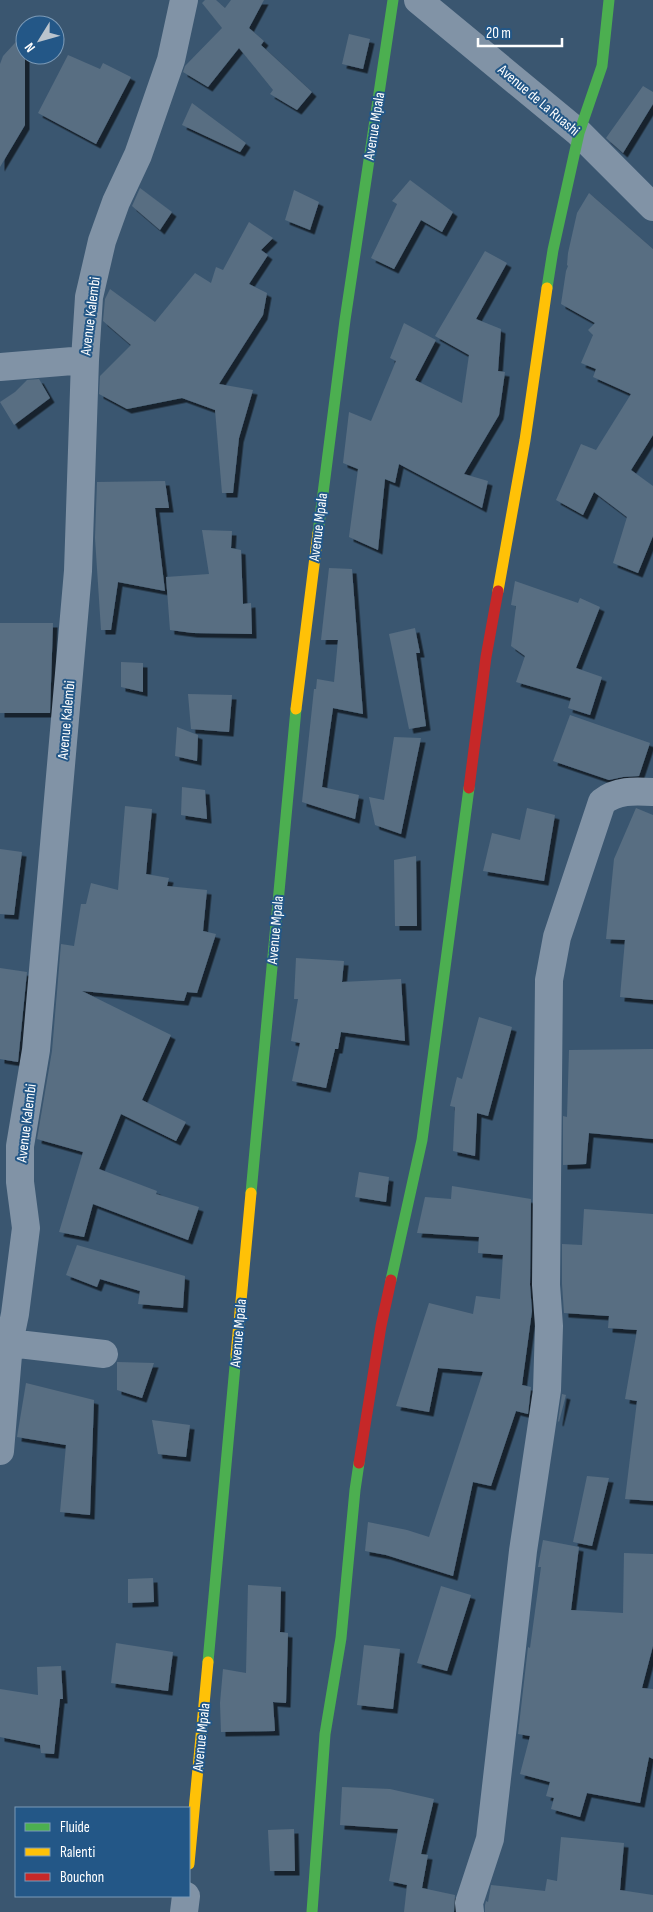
<svg xmlns="http://www.w3.org/2000/svg" width="653" height="1912" viewBox="0 0 653 1912" font-family="'Sofia Sans Condensed',sans-serif">
  <defs>
    <filter id="shadow"><feDropShadow dx="4.5" dy="4.5" stdDeviation="0" flood-color="#0009"/></filter>
  </defs>
  <rect width="100%" height="100%" fill="#3a5670"/>
  <path fill="#586e82" filter="url(#shadow)" d="M205,0H216L225,8L231,0H264L249,28L264,41L261,45L312,92L297,110L270,94L273,90L239,48L208,87L183,72L185,66L222,28L202,3Z
    M25,32V125L0,167V64L3,56Z
    M349,34L370,39L363,69L342,64Z
    M68,55L100,69L103,63L131,77L96,144L38,113Z
    M643,86L653,92V104L623,153L606,138Z
    M192,103L246,143L240,152L182,125Z
    M410,180L453,212L442,232L421,220L394,269L371,258L397,204L392,201Z
    M140,188L172,212L160,230L132,206Z
    M294,190L319,202L310,230L285,220Z
    M589,193L653,249V435L631,470L653,486V536L638,573L613,563L627,517L594,492L583,515L556,500L581,444L596,450L631,394L593,377L596,369L581,363L593,335L588,330L595,323L561,304L566,271L568,266L567,265L568,253L577,213Z
    M249,222L273,238L261,250L268,255L249,284L267,293L263,315L219,384L253,390L239,438L233,493H222L215,410L182,398L127,409L99,394L100,376L131,345L103,321L105,299L110,289L155,322L195,273L211,283L216,267L223,270Z
    M485,251L507,263L476,319L501,329L498,371L505,372L499,415L464,474L488,481L482,508L399,464L395,483L385,479L378,550L349,537L358,469L343,463L349,412L371,421L396,361L390,358L404,323L436,340L415,380L462,403L469,355L435,336Z
    M39,379L50,398L14,425L0,402L15,392L27,380Z
    M165,481L169,508H155L165,591L118,582L111,630H101L95,538L97,482Z
    M202,530L232,531L231,548L241,550L243,604L251,603L252,634L193,633L170,630L166,577L209,574Z
    M329,568L352,569L363,714L333,708L322,787L359,795L355,819L302,802L314,689H316L317,679L334,682L338,640H321Z
    M515,581L578,603L580,598L600,607L576,668L602,677L590,715L568,708L571,698L516,682L525,656L511,646L516,606L511,605Z
    M0,623H53L50,713H0Z
    M415,628L420,653H416L426,726L409,729L389,634Z
    M121,662L143,663V692L121,687Z
    M188,694L232,695L229,732L191,729Z
    M570,715L650,743L639,776L623,777L609,780L553,761Z
    M177,727L198,735L197,761L175,756Z
    M394,737L421,738L401,834L375,825L369,797L384,800Z
    M182,787L205,790L207,819L181,815Z
    M125,806L152,809L146,874L169,878L167,886L207,890L203,931L216,934L197,993L187,992L184,1001L82,991L171,1035L142,1100L186,1122L176,1141L121,1114L99,1169L157,1191L156,1194L199,1207L188,1240L93,1204L84,1237L59,1232L83,1152L37,1139L52,1051L61,944L74,946L81,904H86L91,883L118,890Z
    M527,808L555,815L544,881L483,871L492,833L520,840Z
    M636,808L653,815V1000L620,997L625,940L606,939L614,859Z
    M0,849L22,852L14,915L0,914Z
    M416,856L417,926H395L394,860Z
    M296,958L344,961L342,982L401,979L405,1041L341,1032L338,1049H335L326,1088L292,1081L300,1043L291,1041L298,999H294Z
    M0,968L27,972L18,1062L0,1059Z
    M479,1017L512,1027L488,1116L477,1113L475,1156L453,1151L455,1107L450,1106L457,1077L462,1079Z
    M653,1049V1139L589,1133L586,1164L563,1165V1116L567,1117L569,1050Z
    M359,1172L389,1177L386,1202L355,1197Z
    M452,1186L531,1199L530,1285L532,1311L522,1385L531,1387L528,1414L516,1411L491,1486L473,1482L453,1576L386,1555L365,1551L368,1522L407,1530L429,1537L483,1372L438,1368L429,1412L396,1406L429,1303L473,1314L476,1296L500,1299L503,1255L478,1253L479,1237L417,1233L425,1197L451,1199Z
    M584,1209L653,1214V1501L625,1499L637,1401L625,1399L637,1330L608,1328L609,1316L564,1313L562,1284V1244L582,1245Z
    M77,1245L185,1276L183,1308L138,1304L140,1291L100,1279L97,1287L66,1275Z
    M117,1362L154,1363L142,1398L117,1390Z
    M26,1383L94,1400L90,1515L60,1512L66,1445L17,1437Z
    M562,1394L566,1395L559,1422L558,1421Z
    M152,1420L190,1425L186,1457L158,1454Z
    M587,1476L609,1478L592,1546L573,1542Z
    M543,1540L579,1547L571,1610L623,1613L624,1553L653,1554V1646L642,1688L653,1689V1759L649,1757L640,1803L587,1793L580,1817L551,1809L554,1798L546,1796L550,1782L520,1774L530,1736L518,1734L528,1647L530,1648L541,1567H538Z
    M153,1578L154,1602L128,1603V1579Z
    M248,1585L281,1587L280,1632L288,1633L286,1703L273,1702L275,1731L221,1732L220,1703L223,1669L246,1673Z
    M441,1586L471,1595L447,1671L417,1663Z
    M116,1643L173,1652L168,1691L111,1683Z
    M364,1645L400,1649L393,1709L357,1705Z
    M61,1666L63,1699H60L54,1754L41,1753L40,1745L0,1737V1689L38,1695L37,1667Z
    M342,1787L390,1789L434,1799L421,1854L428,1855L422,1888L455,1895L454,1912H404L407,1885L389,1881L398,1829L340,1825Z
    M294,1829L295,1871H270L268,1830Z
    M561,1837L624,1843L620,1890L653,1895V1912H485V1905L486,1901L488,1902L491,1885L545,1891L547,1879L557,1881Z"/>
  <g fill="none" stroke-linecap="round" stroke-linejoin="round">
    <path stroke="#8193a6" stroke-width="28" d="M418,0L579,133L653,207
      M0,367L85,360
      M0,1342L104,1354
      M0,1451L9,1343L15,1314L26,1228L20,1182V1146L36,1050L78,571L85,360L89,297L102,241L116,202L138,155L171,60L184,0
      M184,1912L186,1896
      M470,1912L469,1903L490,1839L523,1551L547,1390L549,1326L546,1285L549,980L557,937L602,802C617,790 634,791 653,792"/>
    <path stroke="#4caf50" stroke-width="11" d="M547,288L553,250L579,133L602,66L609,0
      M318,533L345,320L393,0
      M251,1193L296,709
      M391,1280L422,1140L469,788
      M208,1662L236,1355
      M312,1912L325,1734L341,1638L355,1490L359,1463"/>
    <path stroke="#ffc107" stroke-width="11" d="M498,591L525,440L547,288
      M296,709L318,533
      M236,1355L251,1193
      M189,1864L208,1662"/>
    <path stroke="#c62828" stroke-width="11" d="M469,788L486,657L498,591
      M359,1463L381,1326L391,1280"/>
  </g>
  <g text-anchor="middle" stroke-width="4" stroke-linejoin="round" paint-order="stroke">
    <g font-size="15" fill="#fff" stroke="#235787">
      <text transform="translate(539 100) rotate(40)" y="5">Avenue de La Ruashi</text>
      <text transform="translate(374 126) rotate(-81)" y="5">Avenue Mpala</text>
      <text transform="translate(90 316) rotate(-83)" y="5">Avenue Kalembi</text>
      <text transform="translate(318 527) rotate(-83)" y="5">Avenue Mpala</text>
      <text transform="translate(66 720) rotate(-85)" y="5">Avenue Kalembi</text>
      <text transform="translate(275 930) rotate(-85)" y="5">Avenue Mpala</text>
      <text transform="translate(26 1123) rotate(-83)" y="5">Avenue Kalembi</text>
      <text transform="translate(238 1333) rotate(-85)" y="5">Avenue Mpala</text>
      <text transform="translate(201 1737) rotate(-84)" y="5">Avenue Mpala</text>
    </g>
  </g>
  <rect x="15" y="1807" width="175" height="90" fill="#235787" stroke="#7b9ab7"/>
  <rect x="25" y="1823" width="25" height="8" fill="#4caf50" stroke="#7b9ab7"/>
  <text x="60" y="1832" font-size="15" fill="#ffffff">Fluide</text>
  <rect x="25" y="1848" width="25" height="8" fill="#ffc107" stroke="#7b9ab7"/>
  <text x="60" y="1857" font-size="15" fill="#ffffff">Ralenti</text>
  <rect x="25" y="1873" width="25" height="8" fill="#c62828" stroke="#7b9ab7"/>
  <text x="60" y="1882" font-size="15" fill="#ffffff">Bouchon</text>
  <g transform="translate(40 40) rotate(233)"><circle r="24" fill="#235787" stroke="#7b9ab7"/>
  <path d="M0-4L9 19L0 12L-9 19Z" fill="#bac4cd"/>
  <text y="-8" font-size="14" font-weight="bold" text-anchor="middle" fill="#ffffff">N</text>
  </g>
  <path d="M478 38v8h84v-8" fill="none" stroke="#ffffff" stroke-width="2.5"/>
  <text x="486" y="38" font-size="15" fill="#ffffff" stroke="#235787" stroke-width="4" paint-order="stroke">20 m</text>
</svg>
